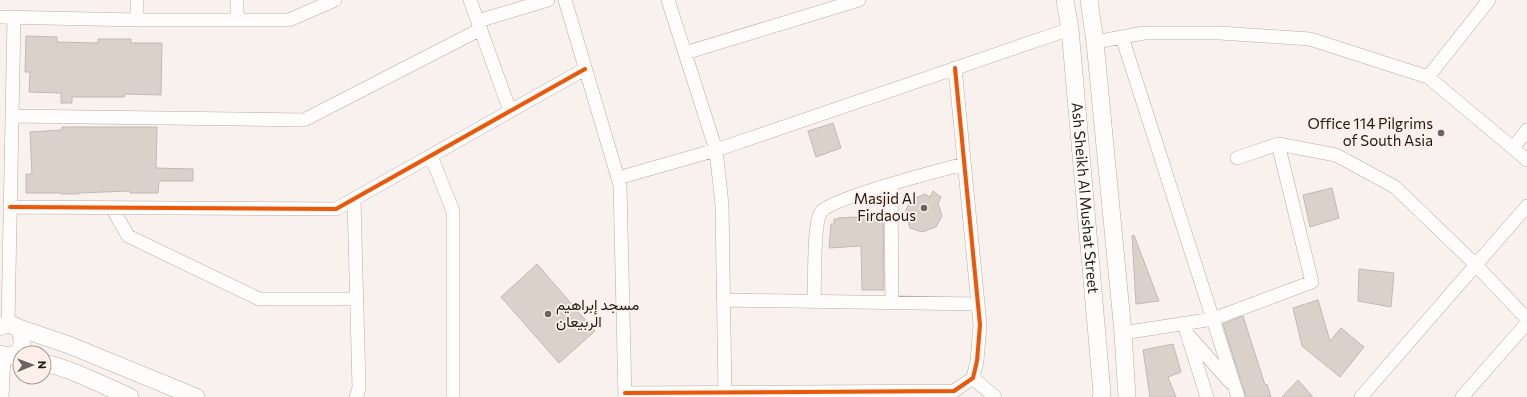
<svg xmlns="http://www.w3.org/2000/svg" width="1527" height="397" viewBox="0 0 1527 397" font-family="Commissioner,Vazirmatn,sans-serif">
  <rect width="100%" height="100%" fill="#f9f1ee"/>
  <path fill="#dad2ca" stroke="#c0bab5" d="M26,36L57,37V42L98,43V39H131V43H162L161,95L125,94L124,97H72V103H61V93L29,92L30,72H25Z
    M833,123L841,148L816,157L808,131Z
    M62,127H157L156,168L193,169V181H159L158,193H130V191L79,193V194H61V193H26V174H32L30,132L62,130Z
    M1332,188L1339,218L1310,227L1303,195Z
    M933,191L941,197L938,203L942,216L936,227L922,232L910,228L905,212L911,200L925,194L930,197Z
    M875,214H883L884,290H862L861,246L829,248L831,224H834V219H838V218L875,216Z
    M1134,235L1159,301L1136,304L1132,236Z
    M537,264L595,331L559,363L501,297Z
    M1359,269L1394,273L1391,307L1358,301Z
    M1318,300L1330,341L1341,328L1364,347L1340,377L1302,346L1293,308Z
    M1243,316L1265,385L1267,384L1271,397H1246L1223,324Z
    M1173,344L1181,372L1168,377L1176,397H1150L1143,350Z
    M1298,380L1313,397H1282Z"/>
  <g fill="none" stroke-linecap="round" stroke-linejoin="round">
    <defs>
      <path id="minor" d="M237,0V20
        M470,0L510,111
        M565,0L620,185L625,397
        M668,0L716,150L722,205L725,393
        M0,17L137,20H289L335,0
        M137,20V0
        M478,21L548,0
        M1122,37L1238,397
        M1095,42L1144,33H1220L1310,39L1428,77L1513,148L1527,130
        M685,53L859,0
        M1428,77L1489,0
        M12,116L304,120L481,29
        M1513,148L1527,160
        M431,156L453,211V397
        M1237,158L1278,144L1336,155L1395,187L1476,265L1527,319
        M618,178L716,150L1070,29
        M891,185L892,303
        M354,199L359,388L356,397
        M10,207L336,209L585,69
        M112,208L128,236L259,299H356
        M723,300L978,304
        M814,302C815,285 813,223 821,212C831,198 941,170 964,164
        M8,324L14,17
        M1184,324L1207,397
        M1123,333L1213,319L1312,282L1278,144
        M1190,337L1230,382
        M973,378L995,397
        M625,393L954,391L973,378L977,361L980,325L955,68
        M2,397L4,356
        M1361,397L1527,206
        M1462,397L1527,323"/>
      <g id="tertiary">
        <path id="s1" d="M1065,0L1070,29L1102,393L1101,397"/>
        <path d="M1089,0L1095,42L1123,333L1127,397"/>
        <path d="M13,326L69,345L196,397"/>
        <path d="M0,327C27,312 32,366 0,354"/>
        <path d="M44,363C73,369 102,385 130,397"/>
      </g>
    </defs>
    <use href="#minor" stroke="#b5ada9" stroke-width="14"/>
    <use href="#tertiary" stroke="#b5ada9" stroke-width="18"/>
    <use href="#minor" stroke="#fefdfc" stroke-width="13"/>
    <use href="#tertiary" stroke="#fefdfc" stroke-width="17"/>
    <defs>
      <path id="cycleway" d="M10,207L336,209L585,69
        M625,393L954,391L973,378L977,361L980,325L955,68"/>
    </defs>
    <use href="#cycleway" stroke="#fef0e9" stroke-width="6"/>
    <use href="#cycleway" stroke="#e8590c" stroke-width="4"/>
  </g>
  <g fill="#6c6460" stroke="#fef0e9" stroke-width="1.5">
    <circle cx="1441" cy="133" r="4"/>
    <circle cx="924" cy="208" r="4"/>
    <circle cx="548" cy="314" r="4"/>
  </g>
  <g text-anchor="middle" stroke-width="3.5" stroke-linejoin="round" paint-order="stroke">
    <g font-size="15" fill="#201813" stroke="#fef0e9" text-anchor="end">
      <text x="1433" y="129">Office 114 Pilgrims<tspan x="1433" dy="17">of South Asia</tspan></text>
      <text x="916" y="204">Masjid Al<tspan x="916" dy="17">Firdaous</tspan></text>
      <text x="556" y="310" text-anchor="start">مسجد إبراهيم<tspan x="556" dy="17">الربيعان</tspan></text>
    </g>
    <g font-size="15" fill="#201813" stroke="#fef0e9">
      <text dy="5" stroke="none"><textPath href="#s1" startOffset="199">Ash Sheikh Al Mushat Street</textPath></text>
    </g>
  </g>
  <g transform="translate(32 365) rotate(89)"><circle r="19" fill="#fef0e9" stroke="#a59a93"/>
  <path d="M0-3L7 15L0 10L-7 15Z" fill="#6c6460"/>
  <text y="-6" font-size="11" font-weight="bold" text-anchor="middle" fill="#201813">N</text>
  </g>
</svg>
